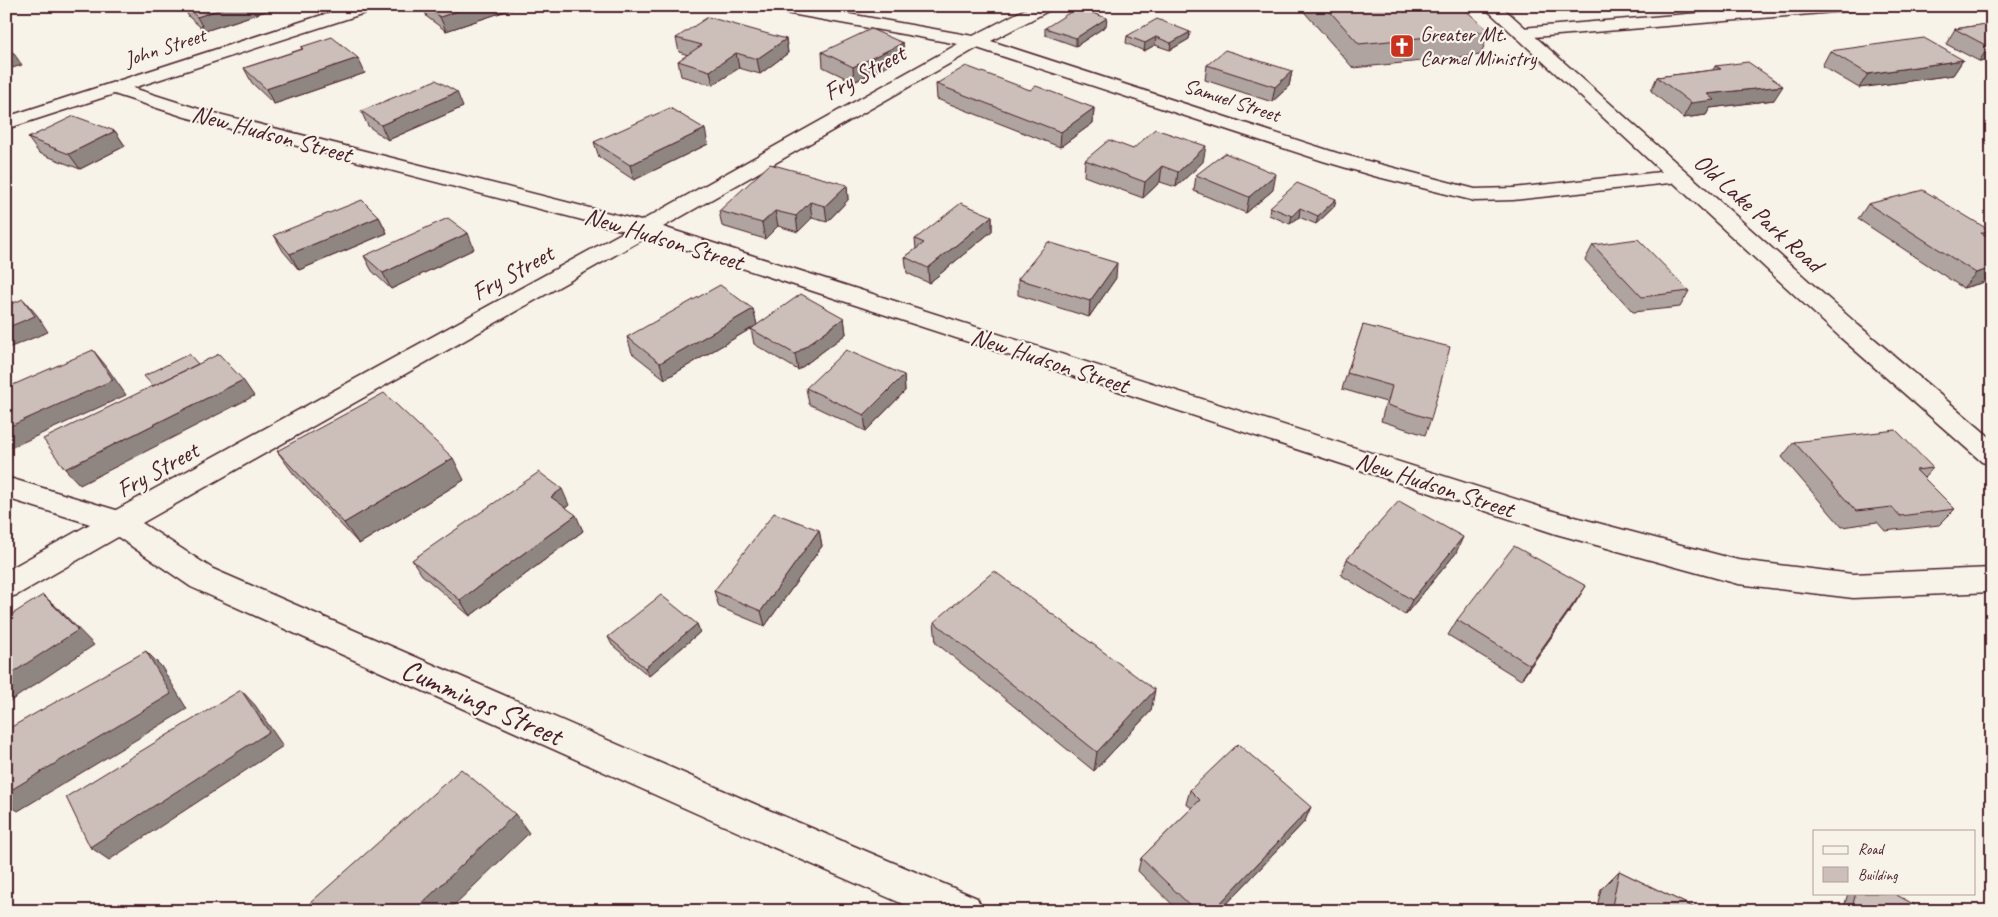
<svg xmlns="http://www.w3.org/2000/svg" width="1998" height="917" viewBox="0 0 1998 917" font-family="Caveat,sans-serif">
  <rect width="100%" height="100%" fill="#f7f3e8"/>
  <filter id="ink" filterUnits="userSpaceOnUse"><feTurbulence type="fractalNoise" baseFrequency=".02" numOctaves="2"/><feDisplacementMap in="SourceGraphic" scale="10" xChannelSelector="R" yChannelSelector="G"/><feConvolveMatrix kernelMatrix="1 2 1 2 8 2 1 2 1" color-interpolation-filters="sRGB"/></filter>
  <g filter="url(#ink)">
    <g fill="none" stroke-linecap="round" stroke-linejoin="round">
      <defs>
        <path id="minor" d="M350,6H376L374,10L133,88L199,109L641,221L958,44L774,11L768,10L766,6H804L973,36L1031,6H1052L1050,10L991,41L1337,153L1475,189L1513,188L1679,170L1686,172L1689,176L1686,180L1679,182L1513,200L1475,201L1374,176L1323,161L977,48L663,227L1556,512L1738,560L1853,574L1992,568V592L1853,598L1738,584L1556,534L647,237L142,523L213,569L764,808L977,898L983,911H919L738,832L191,587L118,537L17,595L6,598V571L90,524L6,498V477L116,510L625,231L185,117L114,94L6,129V117Z
          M1782,6H1854L1852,10L1846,11L1522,38L1516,37L1513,33L1516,29L1522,28Z"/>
        <path id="tertiary" d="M1483,6H1501L1858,325L1992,439V465L1982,462L1840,337Z"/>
      </defs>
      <use href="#minor" stroke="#4a1f2b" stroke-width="3"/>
      <use href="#tertiary" stroke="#4a1f2b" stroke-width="3"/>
      <use href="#minor" fill="#f7f3e8" fill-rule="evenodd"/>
      <use href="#tertiary" fill="#f7f3e8" fill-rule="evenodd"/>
    </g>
    <path fill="#afa49f" stroke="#4a1f2b" d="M183,6H281L205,31L189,17Z
      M423,6H518V7L446,31L427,17Z
      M1299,6H1398L1403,12L1489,31L1481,55L1353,68Z
      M1992,23V59L1979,61L1946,44L1955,29Z
      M1106,26L1076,46L1045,35V28Z
      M1190,32L1189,39L1170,50L1155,45L1144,51L1126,43L1127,36Z
      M676,38L786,39L788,53L760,74L739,68L713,85L681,76L678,61L688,55L679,52Z
      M903,43L904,57L854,82L823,67L822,52Z
      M301,47L365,73L274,104L252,83L244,68L302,49Z
      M1830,51L1963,60L1953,75L1859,88L1822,66Z
      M1207,65L1292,71L1289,86L1272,102L1205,80Z
      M1715,66L1774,100L1710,108L1706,115L1683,118L1651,91L1657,77L1713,70Z
      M936,84L1030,90L1094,108L1093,123L1060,147L937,99Z
      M463,107L388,140L368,126L361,111Z
      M115,131L125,146L80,169L39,153L28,138Z
      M594,142L708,144L634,180L599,157Z
      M1133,149L1203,162L1176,187L1160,182L1143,198L1084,176L1085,160Z
      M1196,175L1273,190L1246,213L1194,191Z
      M847,185L848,200L827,222L812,218L798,232L778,226L765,239L722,226L719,211Z
      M1336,199L1334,207L1316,224L1299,217L1290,224L1269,215L1270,207Z
      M1868,204L1985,235L1992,239V280L1963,288L1858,219Z
      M992,216V231L929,283L907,273L905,257L916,249L915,239Z
      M379,217L387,233L299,270L283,251L274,235Z
      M1593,245L1689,291L1680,307L1633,312L1585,260Z
      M474,249L391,289L372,271L364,256Z
      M1116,278L1089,317L1018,295V279Z
      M753,309L757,325L665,379L632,353L627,337Z
      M844,318L846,334L798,370L754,344L751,329Z
      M1363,325L1431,419L1425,435L1381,421L1386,402L1342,389Z
      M904,375L905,391L866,431L809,404L806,388Z
      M1794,442L1933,468L1924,478L1955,509L1939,525L1885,531L1877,522L1842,527L1782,457Z
      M277,451L464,480L359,544L293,473Z
      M569,505L565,508L583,531L470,616L422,575L412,560Z
      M819,530L822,546L765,626L719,607L714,591Z
      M1456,553L1405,615L1341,575L1347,559Z
      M1576,602L1521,680L1448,635L1457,620Z
      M934,622L1151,711L1094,771L936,643Z
      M697,624L700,632L649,676L612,645L608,637Z
      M1190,790L1305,821L1220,911H1179L1138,871L1141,858L1192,808L1186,804Z
      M1619,871L1701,911H1596L1601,889Z
      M1848,893H1893L1913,911H1843Z"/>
    <path fill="#8f8682" stroke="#4a1f2b" d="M230,6H281L205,31L197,17Z
      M473,6H518V7L446,31L440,17Z
      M1107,18L1106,26L1076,46V38Z
      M1190,32L1189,39L1170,50L1171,43Z
      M1156,37L1155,45L1144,51L1145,43Z
      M6,38L11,44L6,45Z
      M786,39L788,53L760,74L757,59Z
      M903,43L904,57L854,82L853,67Z
      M1989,47H1992V59L1979,61Z
      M12,51L22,65L6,70V53Z
      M736,53L739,68L713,85L710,71Z
      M358,58L365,73L274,104L266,89Z
      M1963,60L1953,75L1859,88L1868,74Z
      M1292,71L1289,86L1272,102L1275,87Z
      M1783,86L1774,100L1710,108L1706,115L1683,118L1691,103L1707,94Z
      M457,92L463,107L388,140L381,125Z
      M1094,108L1093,123L1060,147L1061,132Z
      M705,129L708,144L634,180L630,165Z
      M115,131L125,146L80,169L69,154Z
      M1206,146L1203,162L1176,187L1178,172Z
      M1162,166L1160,182L1143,198L1145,182Z
      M1276,174L1273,190L1246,213L1249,197Z
      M847,185L848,200L827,222L825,206Z
      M1336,199L1334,207L1316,224L1318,216Z
      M810,202L812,218L798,232L796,216Z
      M1300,208L1299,217L1290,224L1292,216Z
      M775,211L778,226L765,239L762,223Z
      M992,216V231L929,283L928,268Z
      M379,217L387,233L299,270L290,254Z
      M1989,230L1977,246L1981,233Z
      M468,233L474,249L391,289L383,273Z
      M1117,263L1116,278L1089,317L1090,301Z
      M1992,268V280L1963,288L1976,273Z
      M23,299L37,315L48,332L6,349V328Z
      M753,309L757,325L665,379L660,363Z
      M844,318L846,334L798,370L795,354Z
      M93,350L106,366L126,395L6,450V428Z
      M904,375L905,391L866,431L864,415Z
      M243,380L254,396L80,485L65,469Z
      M453,458L464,480L359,544L344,523Z
      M562,489L569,505L558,513L551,497Z
      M576,515L583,531L470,616L460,600Z
      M819,530L822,546L765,626L761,611Z
      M1463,537L1456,553L1405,615L1412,600Z
      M1586,586L1576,602L1521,680L1530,665Z
      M43,595L60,610L94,645L6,704V677Z
      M697,624L700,632L649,676L645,668Z
      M146,651L161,666L187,709L18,811L6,803V793Z
      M241,690L255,705L283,746L109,860L90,847Z
      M1155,690L1151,711L1094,771L1097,752Z
      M1311,807L1305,821L1220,911H1213Z
      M515,814L529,833L448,911H414Z"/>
    <path fill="#ccbfb9" stroke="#4a1f2b" d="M185,6H230L197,17Z
      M425,6H473L440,17Z
      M1325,6H1398L1403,12L1462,7L1489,31L1359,44Z
      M1077,8L1107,18L1076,38L1045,28Z
      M708,17L786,39L757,59L736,53L710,71L678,61L702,45L676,38Z
      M1157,19L1190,32L1171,43L1156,37L1145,43L1127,36Z
      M1992,23V47H1989L1955,29Z
      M871,29L903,43L853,67L822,52Z
      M332,37L358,58L266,89L244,68L303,49L301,47Z
      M1924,38L1963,60L1868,74L1830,51Z
      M6,45L12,51L6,53Z
      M1225,50L1292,71L1275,87L1207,65Z
      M1748,62L1783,86L1707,94L1714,100L1691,103L1657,77L1721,69L1715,66Z
      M966,66L1030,90L1036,86L1094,108L1061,132L936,84Z
      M436,80L457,92L381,125L361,111Z
      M670,108L705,129L630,165L594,142Z
      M74,116L115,131L69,154L28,138Z
      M1155,129L1206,146L1178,172L1162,166L1145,182L1085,160L1109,140L1133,149Z
      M1225,153L1276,174L1249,197L1196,175Z
      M770,164L847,185L825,206L810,202L796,216L775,211L762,223L719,211Z
      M1297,183L1336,199L1318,216L1300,208L1292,216L1270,207Z
      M1923,190L1989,230L1981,233L1992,239V268L1976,273L1868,204Z
      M362,200L379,217L290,254L274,235Z
      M961,203L992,216L928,268L905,257L924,243L915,239Z
      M448,218L468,233L383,273L364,256Z
      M1638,239L1689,291L1642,297L1593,245Z
      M1048,242L1117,263L1090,301L1018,279Z
      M720,285L753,309L660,363L627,337Z
      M801,294L844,318L795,354L751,329Z
      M23,299L35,316L6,328V306Z
      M1363,325L1450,347L1431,419L1387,405L1392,386L1347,373Z
      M93,350L113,380L6,428V388Z
      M846,350L904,375L864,415L806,388Z
      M189,354L198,364L153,386L144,376Z
      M219,354L243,380L65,469L43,439Z
      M384,393L453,458L344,523L277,451Z
      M1896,430L1933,468L1916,470L1955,509L1900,516L1892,507L1856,511L1794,442Z
      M539,472L562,489L551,497L576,515L460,600L412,560Z
      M1399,501L1463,537L1412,600L1347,559Z
      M774,513L819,530L761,611L714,591Z
      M1514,546L1586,586L1530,665L1457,620Z
      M994,571L1155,690L1097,752L934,622Z
      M43,595L78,630L6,677V618Z
      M661,595L697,624L645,668L608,637Z
      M146,651L171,694L6,793V730Z
      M241,690L269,732L90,847L66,797Z
      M1238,744L1311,807L1213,911H1196L1141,858L1200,800L1190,790Z
      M461,769L515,814L414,911H301Z
      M1619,871L1701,911H1611Z
      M1856,893H1893L1915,905L1913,911H1851Z"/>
  </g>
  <defs>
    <symbol id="church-square" viewBox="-11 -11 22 22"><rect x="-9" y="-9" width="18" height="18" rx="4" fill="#c8321e" stroke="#f7f3e8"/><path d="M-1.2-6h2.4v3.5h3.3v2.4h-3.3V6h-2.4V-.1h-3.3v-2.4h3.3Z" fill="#fff"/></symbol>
  </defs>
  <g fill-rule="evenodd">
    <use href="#church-square" x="1388" y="32" width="28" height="28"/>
  </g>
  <g text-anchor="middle" stroke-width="4.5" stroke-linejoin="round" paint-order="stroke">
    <g font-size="21" fill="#4a1f2b" stroke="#f7f3e8" text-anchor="start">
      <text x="1420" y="41">Greater Mt.<tspan x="1420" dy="24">Carmel Ministry</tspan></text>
    </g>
    <g font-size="21" fill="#4a1f2b" stroke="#f7f3e8">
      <text transform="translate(165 47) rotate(-18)" y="7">John Street</text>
      <text transform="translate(1232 100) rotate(18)" y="7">Samuel Street</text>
    </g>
    <g font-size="25" fill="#4a1f2b" stroke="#f7f3e8">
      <text transform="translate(864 72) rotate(-29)" y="9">Fry Street</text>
      <text transform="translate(272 133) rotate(15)" y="9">New Hudson Street</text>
      <text transform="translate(1759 212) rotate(42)" y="9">Old Lake Park Road</text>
      <text transform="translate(664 238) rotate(17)" y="9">New Hudson Street</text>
      <text transform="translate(512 272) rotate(-29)" y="9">Fry Street</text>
      <text transform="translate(1050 360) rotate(18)" y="9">New Hudson Street</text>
      <text transform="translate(157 469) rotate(-29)" y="9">Fry Street</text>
      <text transform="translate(1435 484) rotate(18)" y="9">New Hudson Street</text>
    </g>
    <g font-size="30" fill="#4a1f2b" stroke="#f7f3e8">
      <text transform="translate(482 702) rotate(24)" y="10">Cummings Street</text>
    </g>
  </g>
  <rect width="1998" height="917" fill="none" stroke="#f7f3e8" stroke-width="25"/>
  <rect x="12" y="12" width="1973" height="892" fill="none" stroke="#4a1f2b" stroke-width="2" filter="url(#ink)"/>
  <rect x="1813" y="830" width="162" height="65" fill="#f7f3e8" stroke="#b29e9c"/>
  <rect x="1823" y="846" width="25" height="8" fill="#f7f3e8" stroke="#b29e9c"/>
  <text x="1858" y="854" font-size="15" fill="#4a1f2b">Road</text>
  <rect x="1823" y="867" width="25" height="15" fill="#ccbfb9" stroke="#b29e9c"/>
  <text x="1858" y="880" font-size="15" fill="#4a1f2b">Building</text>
</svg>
